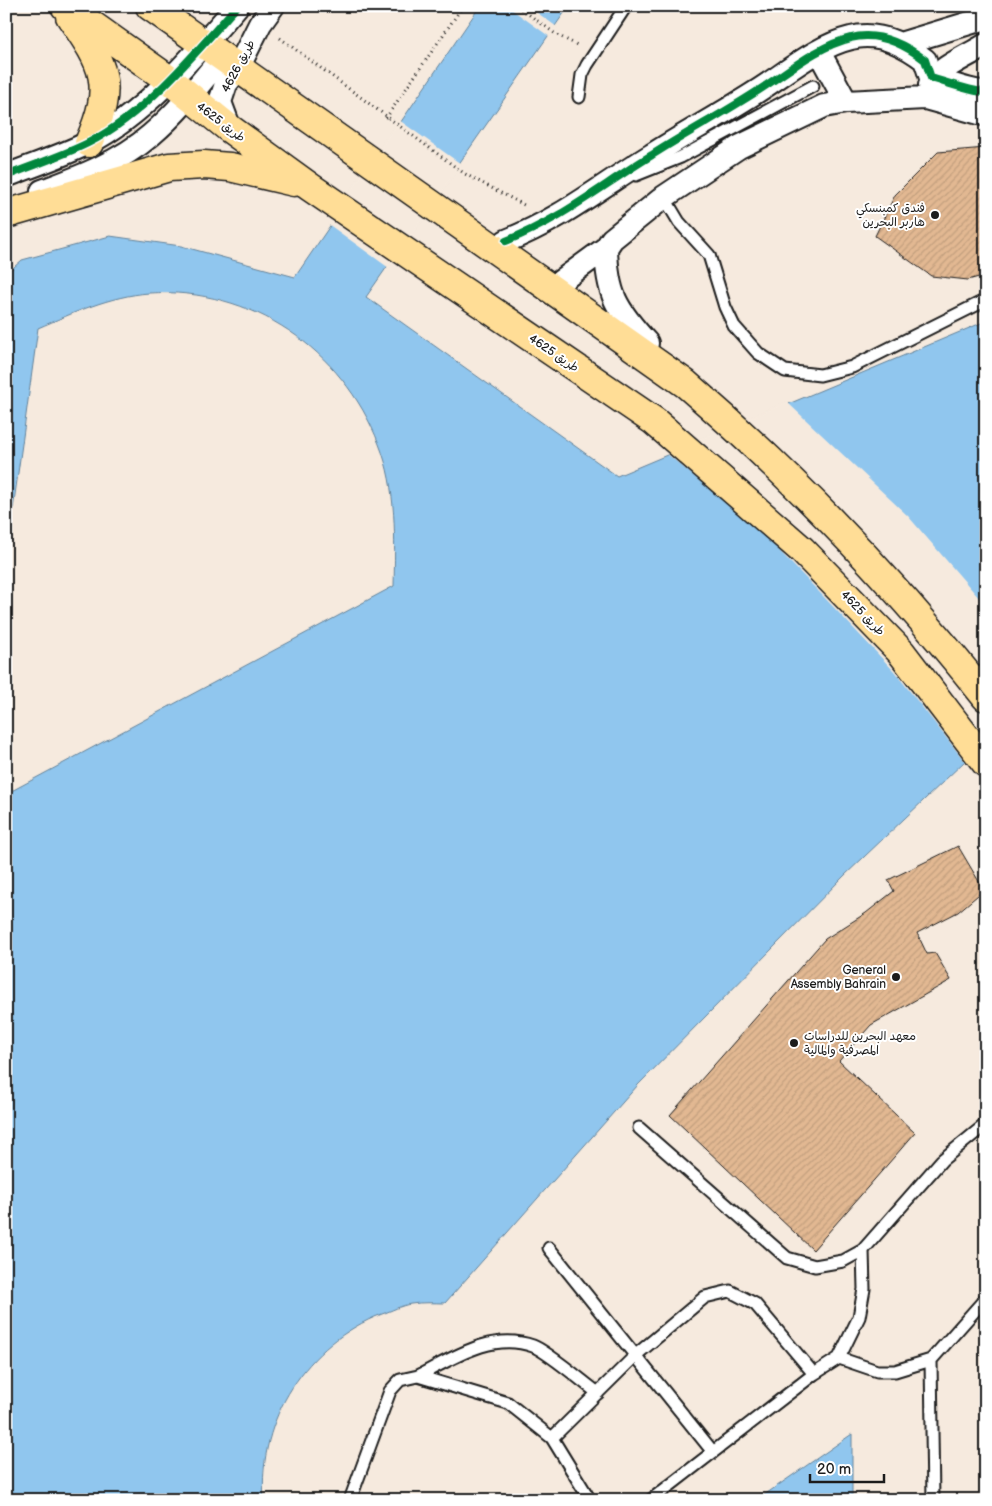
<svg xmlns="http://www.w3.org/2000/svg" width="992" height="1506" viewBox="0 0 992 1506" font-family="'Balsamiq Sans','Playpen Sans Arabic',sans-serif">
  <defs>
    <pattern id="building-hatch" width="6" height="6" patternUnits="userSpaceOnUse" patternTransform="scale(1.25)"><rect width="6" height="6" fill="#e2b892"/><path d="M-1 1l2-2M0 6l6-6M5 7l2-2" fill="none" stroke="#c19e7d"/></pattern>
  </defs>
  <rect width="100%" height="100%" fill="#f6eade"/>
  <filter id="ink" filterUnits="userSpaceOnUse"><feTurbulence type="fractalNoise" baseFrequency=".02" numOctaves="2"/><feDisplacementMap in="SourceGraphic" scale="10" xChannelSelector="R" yChannelSelector="G"/><feConvolveMatrix kernelMatrix="1 2 1 2 8 2 1 2 1" color-interpolation-filters="sRGB"/></filter>
  <g filter="url(#ink)">
    <path fill="#90c6ee" stroke="#62829a" d="M480,6H569L366,297L617,476L986,321V744L965,761L844,876L638,1085L445,1303C434,1303 422,1302 411,1304C402,1305 391,1311 382,1314C307,1343 257,1419 264,1500H6V794L394,586C395,539 397,489 379,444C342,349 252,287 149,293C110,296 73,313 38,328L6,560V274L22,260L110,236L181,246L295,277Z
      M852,1434V1500H757Z"/>
    <path fill="#f6eade" d="M507,6H528L557,27L550,37Z
      M399,120L461,164L389,268L328,224Z
      M787,402L908,516L986,606V748L966,763L894,671L823,596L762,533L666,453Z"/>
    <path fill="url(#building-hatch)" stroke="#1c1c1c" d="M986,148V275L968,280L931,276L875,236L895,195L938,152Z
      M958,846L984,890L958,912L917,933L927,954L935,953L951,980L871,1025L839,1061L915,1133L813,1250L670,1115L825,939L866,913L894,891L888,880Z"/>
    <g fill="none" stroke-linecap="round" stroke-linejoin="round">
      <defs>
        <path id="lane" d="M579,97L582,75L587,65L626,6
          M636,175L681,157L813,86
          M664,197L679,222L709,255L725,307L734,326L758,353L785,371L820,375L852,367L986,300
          M639,1128L787,1258L815,1266L843,1261L863,1250L942,1160L986,1124
          M549,1248L713,1452
          M839,1358L859,1317L864,1289L863,1250
          M931,1360L933,1500
          M418,1376C453,1358 492,1331 533,1346C547,1351 583,1382 598,1393
          M552,1438L636,1355L705,1297L730,1291L755,1304L814,1374
          M350,1500L390,1391L400,1380L418,1376L508,1403L552,1438L590,1500
          M651,1500L814,1374L839,1358L877,1371H895L931,1360L986,1298"/>
        <path id="street" d="M900,44L986,18
          M819,52L846,102
          M930,85C934,70 971,54 986,45
          M230,129L220,102L226,84L237,70L260,24L273,6
          M6,176C33,165 62,156 88,143C144,115 196,53 237,6
          M42,191C80,177 120,162 151,135C178,112 199,85 221,58
          M506,241C562,219 601,186 652,155C686,133 722,114 756,92C785,74 817,46 851,38C878,31 904,44 925,60L931,78C945,82 975,93 986,92
          M606,248C607,294 616,309 647,343
          M561,281L606,248L612,239L664,197L739,147L824,106L846,102L925,98L986,115"/>
        <path id="primary" d="M65,6L168,79L230,129L310,187L654,421L802,550L901,652L986,763
          M150,6L686,384C795,478 896,584 986,697
          M70,16C105,67 115,83 89,143
          M6,214L169,167L204,165L230,167L294,182"/>
      </defs>
      <use href="#lane" stroke="#1c1c1c" stroke-width="15"/>
      <use href="#street" stroke="#1c1c1c" stroke-width="26"/>
      <use href="#primary" stroke="#1c1c1c" stroke-width="31"/>
      <path stroke="#1c1c1c" stroke-width="3" stroke-dasharray="1 4" stroke-linecap="butt" d="M517,6L557,35L579,46
        M280,38L465,174L526,206
        M386,118L463,6"/>
      <use href="#lane" stroke="#fff" stroke-width="11"/>
      <use href="#street" stroke="#fff" stroke-width="22"/>
      <use href="#primary" stroke="#ffdd96" stroke-width="28"/>
      <defs>
        <path id="cycleway" d="M6,176C33,165 62,156 88,143C144,115 196,53 237,6
          M506,241C562,219 601,186 652,155C686,133 722,114 756,92C785,74 817,46 851,38C878,31 904,44 925,60L931,78C945,82 975,93 986,92"/>
      </defs>
      <use href="#cycleway" stroke="#fff" stroke-width="11"/>
      <use href="#cycleway" stroke="#00873e" stroke-width="8"/>
    </g>
  </g>
  <g fill="#1c1c1c" stroke="#fff" stroke-width="2">
    <circle cx="935" cy="215" r="5"/>
    <circle cx="896" cy="977" r="5"/>
    <circle cx="794" cy="1043" r="5"/>
  </g>
  <g text-anchor="middle" stroke-width="4" stroke-linejoin="round" paint-order="stroke">
    <g font-size="12" fill="#1c1c1c" stroke="#fff">
      <text transform="translate(238 66) rotate(-62)" y="4">طريق 4626</text>
      <text transform="translate(221 122) rotate(37)" y="4">طريق 4625</text>
      <text transform="translate(554 353) rotate(34)" y="4">طريق 4625</text>
      <text transform="translate(863 613) rotate(46)" y="4">طريق 4625</text>
    </g>
    <g font-size="12" fill="#1c1c1c" stroke="#fff" text-anchor="end">
      <text x="925" y="212">فندق كمبنسكي<tspan x="925" dy="14">هاربر البحرين</tspan></text>
      <text x="886" y="974">General<tspan x="886" dy="14">Assembly Bahrain</tspan></text>
      <text x="804" y="1040" text-anchor="start">معهد البحرين للدراسات<tspan x="804" dy="14">المصرفية والمالية</tspan></text>
    </g>
  </g>
  <rect width="992" height="1506" fill="none" stroke="#fff" stroke-width="25"/>
  <rect x="12" y="12" width="967" height="1481" fill="none" stroke="#1c1c1c" stroke-width="2" filter="url(#ink)"/>
  <path d="M810 1474v8h74v-8" fill="none" stroke="#1c1c1c" stroke-width="2.5"/>
  <text x="817" y="1474" font-size="15" fill="#1c1c1c" stroke="#ffffff" stroke-width="4" paint-order="stroke">20 m</text>
</svg>
